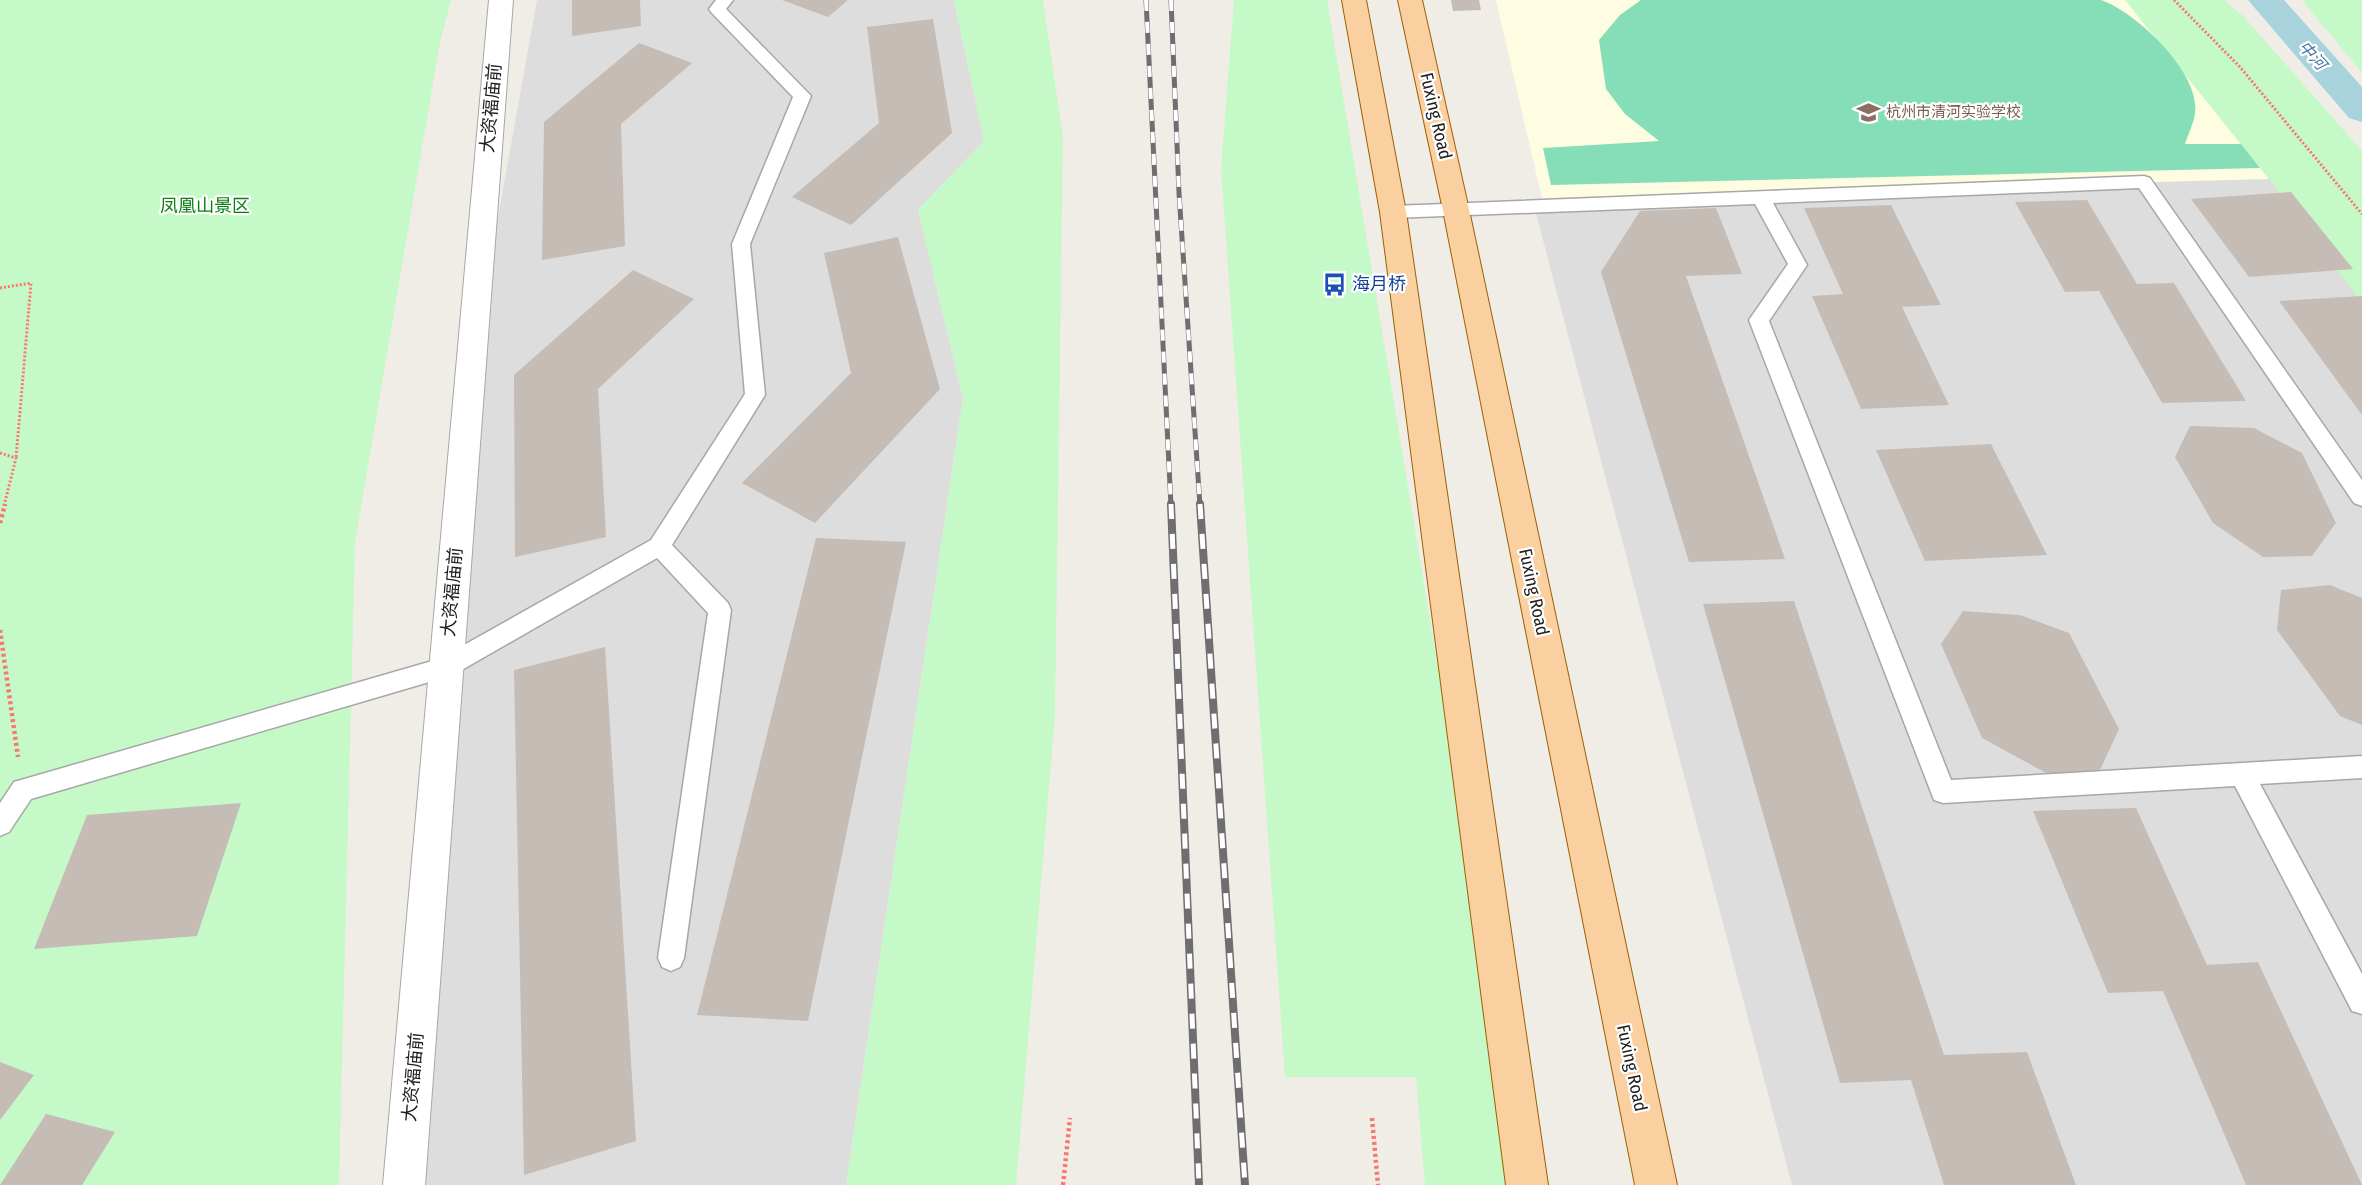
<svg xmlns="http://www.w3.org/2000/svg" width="2362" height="1185" viewBox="0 0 2362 1185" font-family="'Fira Sans Condensed','Noto Sans SC',sans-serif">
  <rect width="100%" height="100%" fill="#f0ede6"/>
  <path fill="#dedddd" d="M537,0H954L984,141L918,210L963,398L846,1185H404L470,373Z
    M2299,174L2362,262V1185H1792L1534,206Z"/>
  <path fill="#fffde1" d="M1496,0H2125L2269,179L1542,198Z"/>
  <path fill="#c5f9c7" d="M0,0H451L440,42L355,542L339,1185H0Z
    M954,0H1043L1063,138L1055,715L1016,1185H846L963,398L918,210L984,141Z
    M1234,0H1327L1524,1185H1425L1416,1077H1285L1221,169Z
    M2125,0H2224L2243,16L2362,151V303L2269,179Z
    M2302,0H2362V73Z"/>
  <path fill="#86deb8" d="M1641,0H2101C2136,12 2201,73 2195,113C2194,123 2188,134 2185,144H2241L2260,168L1551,185L1543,148L1659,141L1625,114L1606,89L1599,40L1620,15Z"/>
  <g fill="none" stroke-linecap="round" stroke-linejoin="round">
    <path fill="#a8d3dd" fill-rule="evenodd" d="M2248,0H2284L2362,87V122L2349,118Z"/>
  </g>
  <path fill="#c5bcb6" d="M572,0H640L641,26L572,36Z
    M782,0H848L828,17Z
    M1451,0H1479L1481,10L1453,11Z
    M933,19L952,133L851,225L792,197L879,123L867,27Z
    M639,43L692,63L621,124L625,246L542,260L544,122Z
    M2291,192L2353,269L2249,277L2191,199Z
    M2087,200L2137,284L2174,283L2246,401L2162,403L2099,291L2065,292L2015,202Z
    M1891,205L1941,305L1902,307L1949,405L1861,409L1812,296L1843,294L1804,208Z
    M1716,208L1742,274L1686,276L1785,559L1689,562L1601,272L1640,211Z
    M898,237L940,389L815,523L742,483L851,373L824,253Z
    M633,270L694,299L598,389L606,537L515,557L514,375Z
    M2362,296V415L2279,301Z
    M2190,426L2254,428L2302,453L2336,523L2312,556L2263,557L2213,523L2175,457Z
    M1991,444L2047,555L1925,561L1876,450Z
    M816,538L906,542L808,1021L697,1015Z
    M2330,585L2362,598V725L2340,716L2277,630L2281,590Z
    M1794,601L1944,1055L2027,1052L2076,1185H1944L1911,1080L1840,1083L1703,604Z
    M1963,611L2020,615L2069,633L2119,729L2100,770L2048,774L1982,738L1941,644Z
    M605,647L636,1141L524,1175L514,670Z
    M241,803L197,936L34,949L87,815Z
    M2136,808L2207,965L2258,962L2362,1185H2246L2163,991L2108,993L2033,811Z
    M0,1062L34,1075L0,1120Z
    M46,1114L115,1132L82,1185H0Z"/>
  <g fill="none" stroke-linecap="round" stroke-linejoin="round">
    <defs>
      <path id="service" d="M716,0H733L726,9L811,96L750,244L765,395L672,545L728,603L731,610L684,958L680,967L671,971L662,967L658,958L708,613L657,558L453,675L31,799L9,832L0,836V803L14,782L439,659L651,540L745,394L732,244L793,97L711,12L709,9Z
        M2144,176L2150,178L2362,480V506L2354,503L2139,188L1773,203L1807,265L1769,321L1951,780L2362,756V778L2260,784L2362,974V1014L2352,1011L2235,786L1943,803L1934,800L1749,320L1788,264L1755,204L1393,218L1387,216L1384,212L1387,208L1393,206Z"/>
      <path id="tertiary" d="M489,0H513L425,1185H383Z"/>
      <path id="primary" d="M1342,0H1366L1406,212L1548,1185H1506L1380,212Z
        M1398,0H1422L1469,210L1677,1185H1635L1443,210Z"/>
    </defs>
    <use href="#service" stroke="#a7a7a7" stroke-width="3"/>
    <use href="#tertiary" stroke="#a7a7a7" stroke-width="2"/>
    <use href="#primary" stroke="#9a6102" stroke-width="2"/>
    <path stroke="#f8786f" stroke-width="3" stroke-dasharray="2 2" stroke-linecap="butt" d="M2174,0L2240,67L2362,214
      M0,288L31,283L16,458
      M0,453L16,458L4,506"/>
    <path stroke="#f8786f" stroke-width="4.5" stroke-dasharray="3 3" stroke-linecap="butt" d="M0,523L5,504
      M0,630L18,757
      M1372,1118L1378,1185
      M1063,1185L1070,1118"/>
    <use href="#service" fill="#fff" fill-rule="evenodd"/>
    <use href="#tertiary" fill="#fff" fill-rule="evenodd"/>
    <use href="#primary" fill="#fbd0a1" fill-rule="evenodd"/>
    <defs>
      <path id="rail-far1" d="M1146,0L1171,506
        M1171,0L1179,193L1200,506"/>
      <path id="rail" d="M1171,504L1199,1185
        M1200,504L1245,1185"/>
    </defs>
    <use href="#rail-far1" stroke="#6e6e6e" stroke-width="5"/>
    <use href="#rail" stroke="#6e6e6e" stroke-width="8"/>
    <use href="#rail-far1" stroke="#fff" stroke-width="4" stroke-dasharray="11" stroke-linecap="butt"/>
    <use href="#rail" stroke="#fff" stroke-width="5" stroke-dasharray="15" stroke-linecap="butt"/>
  </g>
  <defs>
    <symbol id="school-bare" viewBox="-9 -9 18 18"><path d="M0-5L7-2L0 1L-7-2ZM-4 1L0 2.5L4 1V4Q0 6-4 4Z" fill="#8d6e63" stroke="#fff" stroke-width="2.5" paint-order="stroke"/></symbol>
    <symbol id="bus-bare" viewBox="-9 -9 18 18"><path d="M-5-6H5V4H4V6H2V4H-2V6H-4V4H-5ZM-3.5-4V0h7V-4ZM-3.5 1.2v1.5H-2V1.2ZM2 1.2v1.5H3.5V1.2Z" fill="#1a4fb4" stroke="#fff" stroke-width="2.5" paint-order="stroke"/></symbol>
  </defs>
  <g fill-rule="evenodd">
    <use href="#school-bare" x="1852" y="96" width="33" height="33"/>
    <use href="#bus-bare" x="1318" y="268" width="33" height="33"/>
  </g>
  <g text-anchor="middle" stroke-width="4.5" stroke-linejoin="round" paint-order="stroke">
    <g font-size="15" fill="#785e54" stroke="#fff" text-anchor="start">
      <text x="1886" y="117">杭州市清河实验学校</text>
    </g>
    <g font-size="16" font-style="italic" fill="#46779f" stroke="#fff">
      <text transform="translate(2313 55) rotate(48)" y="6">中河</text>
    </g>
    <g font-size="18" fill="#202020" stroke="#fff">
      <text transform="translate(491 108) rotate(-85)" y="6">大资福庙前</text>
      <text transform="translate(1436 116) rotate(77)" y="6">Fuxing Road</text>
      <text transform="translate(452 592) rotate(-85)" y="6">大资福庙前</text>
      <text transform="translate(1534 592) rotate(78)" y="6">Fuxing Road</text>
      <text transform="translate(1632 1068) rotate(78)" y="6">Fuxing Road</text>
      <text transform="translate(413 1077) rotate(-85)" y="6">大资福庙前</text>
    </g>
    <g font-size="18" fill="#0d7f12" stroke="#fff">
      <text x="205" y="212">凤凰山景区</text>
    </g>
    <g font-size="18" fill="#164399" stroke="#fff" text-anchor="start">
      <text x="1352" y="290">海月桥</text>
    </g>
  </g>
</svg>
